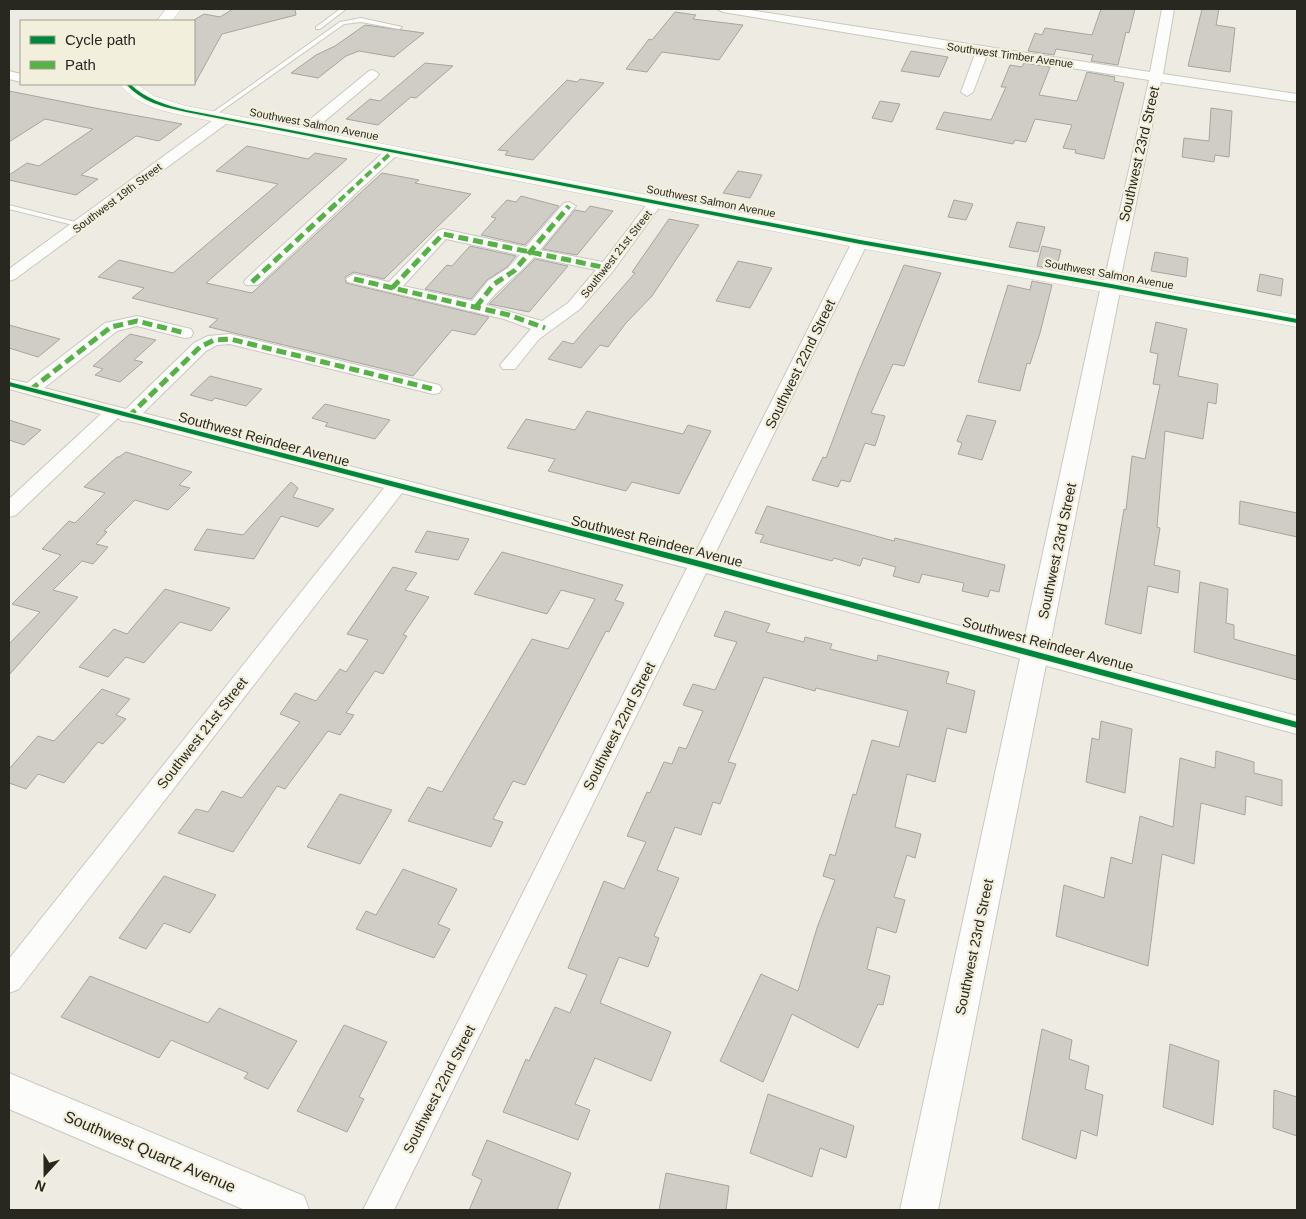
<svg xmlns="http://www.w3.org/2000/svg" width="1306" height="1219" viewBox="0 0 1306 1219" font-family="Arial,sans-serif">
  <rect width="100%" height="100%" fill="#eeece2"/>
  <path fill="#cfcdc5" stroke="#a7a59d" d="M233,9H295L296,15L222,34L194,85V20L204,14L220,17Z
    M1101,9H1135L1129,33L1126,32L1118,65L1091,61L1093,55L1056,49L1054,55L1028,51L1035,33L1042,35L1045,28L1092,35Z
    M1202,9H1219L1216,25L1235,28L1230,72L1188,66Z
    M675,12L696,15L693,19L743,25L719,60L662,52L647,72L626,69L649,39L652,40Z
    M365,25L424,33L394,57L359,51L346,56L318,78L291,73L316,55L335,46Z
    M911,51L948,57L939,77L901,71Z
    M425,63L453,66L416,98L411,97L378,125L346,119L370,99L380,101Z
    M1024,63L1050,67L1039,95L1077,101L1087,72L1115,77L1114,81L1124,83L1104,159L1075,153L1076,150L1063,148L1072,125L1035,119L1026,142L1015,140L1013,144L936,129L944,112L991,120L1006,87H1001L1010,65L1022,67Z
    M580,79L604,83L533,160L505,155L508,151L498,150L567,80L577,82Z
    M9,91L95,108L182,124L159,141L136,136L81,175L98,179L76,195L9,180V175L27,163L39,166L93,129L45,119L9,142Z
    M880,101L900,104L892,122L872,118Z
    M1211,108L1232,111L1229,157L1215,155L1214,162L1182,157L1184,138L1209,141Z
    M247,146L308,159L315,153L347,159L206,283L252,293L382,173L419,180L415,183L471,194L384,279L354,272L345,277L346,283L489,317L475,335L452,330L413,376L209,327L218,319L132,298L144,288L98,277L119,260L173,273L278,184L216,171Z
    M738,171L762,175L750,198L723,193Z
    M521,196L559,206L525,245L481,235L496,218L491,217L507,200L516,202Z
    M954,200L973,204L966,220L948,217Z
    M590,206L613,211L577,255L543,249L575,210L585,212Z
    M669,219L699,225L652,296L626,323L608,347L600,345L581,368L548,359L563,341L573,344L635,273L632,272Z
    M1017,222L1045,227L1038,252L1009,247Z
    M470,246L516,256L507,267L487,280L471,299L425,289L447,265L452,266Z
    M1042,246L1061,250L1056,270L1037,266Z
    M1155,252L1188,258L1186,277L1151,271Z
    M535,259L568,266L529,312L489,304Z
    M738,261L772,268L750,308L716,301Z
    M904,265L941,273L904,366L893,364L871,413L885,416L875,446L865,443L850,482L841,480L838,487L812,480L823,457L826,458L858,373Z
    M1260,274L1283,279L1281,296L1257,291Z
    M1032,281L1052,285L1040,333L1030,364L1027,363L1020,391L978,382L1008,285L1030,290Z
    M1156,322L1187,329L1178,376L1218,384L1216,404L1208,402L1203,439L1165,431L1157,527L1160,528L1154,565L1180,571L1178,593L1148,586L1141,634L1105,624L1119,539L1124,509L1126,510L1132,456L1145,459L1160,385L1153,384L1158,354L1150,352Z
    M9,325L60,339L38,357L9,348Z
    M130,334L156,340L134,360L143,362L120,382L95,375L103,369L93,366Z
    M210,376L262,389L246,406L215,398L212,401L190,395Z
    M325,404L390,420L375,439L325,426L328,423L312,418Z
    M587,411L683,434L688,425L711,431L679,494L632,482L626,491L548,471L555,459L507,448L526,419L575,430Z
    M967,415L996,421L982,460L958,454L962,443L957,441Z
    M9,420L41,430L24,445L9,440Z
    M126,452L192,472L179,485L190,488L168,510L135,500L104,531L107,532L96,544L108,547L93,564L82,561L53,590L78,597L9,675V644L40,612L12,604L61,555L42,549L69,521L75,523L105,493L84,487L117,457H119Z
    M291,482L298,488L293,497L334,509L318,527L281,516L254,559L194,550L207,529L243,535Z
    M1240,501L1297,513V537L1239,524Z
    M767,506L894,541L895,538L1005,565L999,592L990,590L988,597L962,591L964,583L922,574L919,583L893,576L896,567L863,558L860,566L834,558L832,561L760,542L764,535L755,533Z
    M427,531L469,539L458,560L415,552Z
    M502,552L623,585L615,600L624,603L609,632L606,631L525,785L513,781L493,819L503,822L491,847L408,821L428,787L442,792L532,639L568,649L595,599L561,590L547,614L474,594Z
    M393,567L417,573L405,590L429,597L403,635L407,636L383,674L375,671L346,713L354,715L340,735L328,731L285,789L277,786L233,852L178,833L196,809L208,812L222,791L242,798L300,722L280,714L295,693L316,701L340,669L346,672L368,640L347,634Z
    M1200,582L1228,589L1226,623L1234,625V639L1297,656V680L1194,652Z
    M165,589L230,608L211,631L180,622L144,663L126,657L108,677L79,667L114,629L127,634Z
    M725,611L770,624L766,632L804,642L805,637L832,644L830,649L877,661L878,655L949,672L946,683L975,691L966,733L947,728L935,782L907,774L895,827L921,834L915,858L907,855L894,897L905,900L896,933L877,927L867,969L890,976L883,1005L878,1004L858,1048L792,1014L763,1082L720,1061L761,974L798,991L817,928L835,880L823,876L830,854L835,856L853,794L856,795L872,740L899,747L908,711L816,688L815,691L764,677L728,762L736,764L720,804L713,802L701,835L675,827L657,870L679,878L654,936L659,938L648,967L619,957L600,1003L671,1032L651,1081L595,1058L575,1104L590,1110L578,1140L503,1112L526,1059L529,1061L555,1007L570,1013L587,975L568,968L604,881L624,889L646,842L627,836L647,792L650,793L664,762L672,764L679,747L686,749L703,711L683,705L693,684L715,690L737,642L714,636Z
    M102,689L130,699L116,715L126,719L103,744L98,742L64,783L38,774L26,789L9,783V769L38,736L54,741Z
    M1101,721L1132,729L1125,793L1086,782L1092,738L1099,740Z
    M1216,751L1254,762V773L1282,780V806L1246,796L1245,815L1201,803L1194,864L1162,854L1148,966L1056,936L1064,885L1104,898L1111,857L1132,864L1140,816L1173,827L1180,758L1215,768Z
    M340,794L392,810L360,864L307,847Z
    M403,869L457,889L438,924L450,929L434,958L356,929L366,911L376,915Z
    M164,876L216,895L190,933L164,923L146,949L119,938Z
    M90,976L208,1023L219,1008L297,1041L268,1089L244,1078L248,1073L171,1040L159,1058L61,1017Z
    M344,1025L387,1042L359,1097L364,1099L347,1132L297,1111Z
    M1042,1029L1072,1040L1069,1059L1089,1066L1085,1089L1103,1095L1097,1136L1081,1130L1076,1159L1022,1139Z
    M1170,1044L1219,1061L1213,1125L1163,1107Z
    M1274,1090L1297,1097V1136L1273,1128Z
    M768,1094L854,1126L846,1158L820,1148L812,1177L750,1153Z
    M487,1140L571,1173L557,1210H469L482,1180L472,1175Z
    M666,1173L729,1186L726,1210H659Z"/>
  <g fill="none" stroke-linecap="round" stroke-linejoin="round">
    <defs>
      <path id="service" d="M340,9H346L320,29H316V27Z
        M361,18L402,27L399,29L361,22L344,24L214,116L209,115L340,22Z
        M9,205L83,224L85,225L81,227L9,209Z"/>
      <path id="minor" d="M717,9H743L1150,72L1162,9H1174L1163,74L1297,94V102L1161,82L1119,286L1111,291L1103,286L1149,80L987,55L973,92L967,96L961,92L975,54L723,12Z
        M373,70L379,74L377,77L307,136H297L295,133L297,130L369,71Z
        M9,71L21,74V82L9,79Z
        M225,114L232,118L230,121L15,279L9,281V269L220,115Z
        M393,147L400,151L398,154L258,285H246L244,282L246,279L388,148Z
        M656,198L663,202L613,271L580,309L539,339L515,369H503L500,365L531,329L504,319L348,282L346,279L354,274L389,282L438,231L443,229L526,247L564,203L569,202L576,206L540,250L603,262L651,199ZM446,239L520,255L508,268L488,281L472,301L403,286ZM534,257L596,270L568,303L542,321L486,305C500,286 519,275 534,257Z
        M860,237L868,242L712,560L1297,716V734L706,573L394,1210H363L687,568L402,493L19,989L9,993V959L384,488L132,422L122,421L118,418L16,515L9,517V499L101,414L9,389V379L27,383L105,323L137,316L191,329L193,333L191,337L185,338L137,326L117,331L44,388L126,409L194,343L208,336L230,334L439,385L442,389L439,393L433,394L230,344L217,345L206,351L143,413L694,555L852,242Z"/>
      <path id="tertiary" d="M1111,280L1118,282L1121,286L938,1210H900L1101,286L1104,282Z
        M9,1073L304,1196L309,1210H245L9,1109Z"/>
      <path id="secondary" d="M166,9H181L172,21H157Z
        M120,84H137L154,96L186,106L860,236L1297,315V327L860,248L186,116C162,111 135,105 120,84Z"/>
    </defs>
    <use href="#service" stroke="#c9c8c0" stroke-width="2"/>
    <use href="#minor" stroke="#c9c8c0" stroke-width="2"/>
    <use href="#tertiary" stroke="#c9c8c0" stroke-width="2"/>
    <use href="#secondary" stroke="#c9c8c0" stroke-width="1"/>
    <use href="#service" fill="#fcfcfb" fill-rule="evenodd"/>
    <use href="#minor" fill="#fcfcfb" fill-rule="evenodd"/>
    <use href="#tertiary" fill="#fcfcfb" fill-rule="evenodd"/>
    <use href="#secondary" fill="#fcfcfb" fill-rule="evenodd"/>
    <path stroke="#56b245" stroke-width="4" stroke-dasharray="8 4" stroke-linecap="butt" d="M339,201L393,151"/>
    <path stroke="#56b245" stroke-width="5" stroke-dasharray="10 5" stroke-linecap="butt" d="M354,279L509,315L545,328
      M252,282L340,200
      M392,288L443,234L607,268
      M476,307L494,284L514,271L569,206
      M30,390L111,327L137,321L185,333
      M128,417L200,347L214,340L230,339L433,389"/>
    <defs>
      <path id="cycleway" d="M126,84H130C146,99 165,105 186,110L860,240L1111,284L1297,319V323L1111,288L860,244L186,112C163,107 142,102 126,84Z
        M9,382L700,561L1297,722V728L700,567L9,386Z"/>
    </defs>
    <use href="#cycleway" stroke="#f3efdd" stroke-width="3"/>
    <use href="#cycleway" fill="#00873e" fill-rule="evenodd"/>
  </g>
  <g text-anchor="middle" stroke-width="4.5" stroke-linejoin="round" paint-order="stroke">
    <g font-size="11" fill="#282720" stroke="#f3efdd">
      <text transform="translate(1010 55) rotate(8)" y="4">Southwest Timber Avenue</text>
      <text transform="translate(314 124) rotate(11)" y="4">Southwest Salmon Avenue</text>
      <text transform="translate(117 198) rotate(-37)" y="4">Southwest 19th Street</text>
      <text transform="translate(711 201) rotate(11)" y="4">Southwest Salmon Avenue</text>
      <text transform="translate(616 254) rotate(-52)" y="4">Southwest 21st Street</text>
      <text transform="translate(1109 274) rotate(10)" y="4">Southwest Salmon Avenue</text>
    </g>
    <g font-size="14" fill="#282720" stroke="#f3efdd">
      <text transform="translate(1139 154) rotate(-77)" y="5">Southwest 23rd Street</text>
      <text transform="translate(800 364) rotate(-64)" y="5">Southwest 22nd Street</text>
      <text transform="translate(264 439) rotate(15)" y="5">Southwest Reindeer Avenue</text>
      <text transform="translate(657 541) rotate(14)" y="5">Southwest Reindeer Avenue</text>
      <text transform="translate(1057 551) rotate(-78)" y="5">Southwest 23rd Street</text>
      <text transform="translate(1048 644) rotate(15)" y="5">Southwest Reindeer Avenue</text>
      <text transform="translate(619 726) rotate(-63)" y="5">Southwest 22nd Street</text>
      <text transform="translate(202 733) rotate(-52)" y="5">Southwest 21st Street</text>
      <text transform="translate(974 947) rotate(-78)" y="5">Southwest 23rd Street</text>
      <text transform="translate(439 1089) rotate(-63)" y="5">Southwest 22nd Street</text>
    </g>
    <g font-size="16" fill="#282720" stroke="#f3efdd">
      <text transform="translate(150 1151) rotate(23)" y="6">Southwest Quartz Avenue</text>
    </g>
  </g>
  <rect width="1306" height="1219" fill="none" stroke="#282720" stroke-width="20"/>
  <rect x="20" y="20" width="175" height="65" fill="#f3efdd" stroke="#a29f91"/>
  <rect x="30" y="36" width="25" height="8" fill="#00873e" stroke="#a29f91"/>
  <text x="65" y="45" font-size="15" fill="#282720">Cycle path</text>
  <rect x="30" y="61" width="25" height="8" fill="#56b245" stroke="#a29f91"/>
  <text x="65" y="70" font-size="15" fill="#282720">Path</text>
  <g transform="translate(45 1174) rotate(201)" stroke="#f3efdd" stroke-width="4" paint-order="stroke">
  <path d="M0-4L9 19L0 12L-9 19Z" fill="#282720"/>
  <text y="-8" font-size="14" font-weight="bold" text-anchor="middle" fill="#282720">N</text>
  </g>
</svg>
